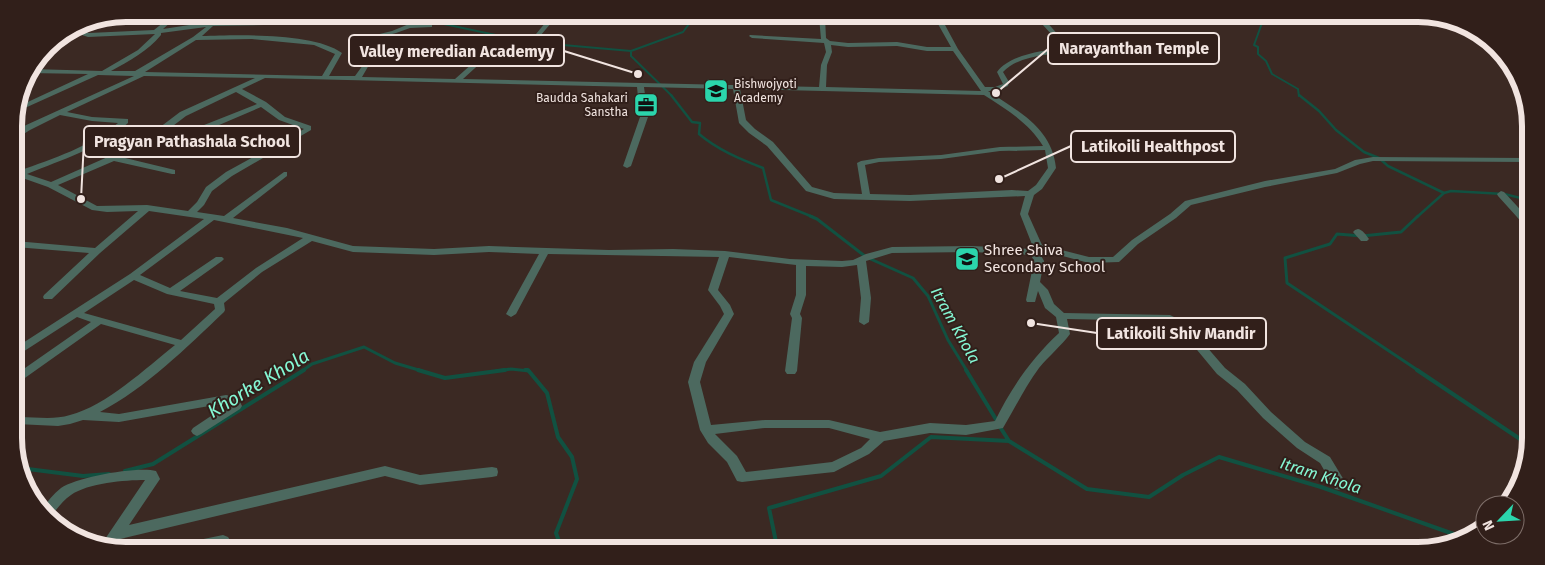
<svg xmlns="http://www.w3.org/2000/svg" width="1545" height="565" viewBox="0 0 1545 565" font-family="'Fira Sans',sans-serif">
  <rect width="100%" height="100%" fill="#3b2923"/>
  <g fill="none" stroke-linecap="round" stroke-linejoin="round">
    <path stroke="#115141" stroke-width="2" d="M438,15L439,23L529,42L631,51V56L672,96
      M1279,19L1262,23L1254,45L1258,47V54L1266,61L1272,74L1298,89L1299,96
      M631,51L683,32L695,16"/>
    <path stroke="#115141" stroke-width="2.5" d="M671,95L692,122L700,123L699,134C718,150 740,159 763,168L771,200L813,217
      M1299,95L1319,111L1336,130L1364,152L1379,158L1388,166L1444,193
      M1417,217L1444,193L1451,191L1504,194L1529,200"/>
    <path stroke="#115141" stroke-width="3" d="M810,216L817,219L866,257L913,278L928,296L948,340L967,371
      M1418,216L1401,232L1362,236L1337,234L1330,244L1285,258L1287,283L1419,371
      M302,371L312,364L364,347L395,363L422,371
      M496,371L511,369L529,371"/>
    <path stroke="#115141" stroke-width="4" d="M418,370L445,378L505,370
      M525,370H528L547,393L558,437L572,457L577,479L556,533L561,547
      M966,370L997,421
      M1417,370L1526,443
      M1000,427L1009,441L1087,489L1149,497L1183,475L1219,457L1321,487L1462,537
      M20,468L83,476L109,474
      M125,471L153,464L304,370
      M792,548L776,542L769,508L881,476L931,437L1009,441"/>
    <path fill="#4c695f" fill-rule="evenodd" d="M174,14H180L163,29L209,22L217,14H223L216,22L264,21L267,23L264,25L213,26L202,36C237,35 314,32 342,53L329,76H355L363,65L368,47L362,39L363,38L392,31L409,24H430L432,25V27L410,28L396,33L369,40L374,47L369,65L362,77L455,79L482,55L519,49L531,40L551,16H557L535,42L523,52L486,58L463,79L819,87L821,65L826,52L824,43L752,38L749,36L750,35L821,39L819,17H825L826,38L830,41L848,43L897,42L927,47H951L934,17H940L943,22C975,17 1006,18 1038,20L1037,18H1043L1071,49V51C1051,55 1018,55 1003,72L1009,82L1008,86L996,91H988C1019,112 1052,128 1056,168L1042,189L1034,195L1028,214L1042,245L1089,257H1113L1132,240L1170,214L1185,201L1265,181L1335,169L1355,160L1373,157L1530,158V162L1373,161L1360,164L1337,173L1265,187L1191,205L1176,218L1138,244L1119,262L1089,263L1040,250L1039,252L1044,261L1040,282L1048,290L1054,304L1064,313L1170,315L1186,323L1225,368L1245,384L1271,412L1305,442L1330,457L1347,485L1345,489L1340,490L1335,489L1320,463L1297,448L1263,418L1237,390L1217,374L1178,327L1168,321L1067,319L1070,334C1061,346 1049,356 1039,368C1025,387 1015,408 1003,428L966,435L930,433L884,441L869,454L834,472L742,482L737,481L727,462L708,443L700,430L688,382L694,362L724,314L720,306L708,290L719,257L548,254L516,314L511,317L506,314L539,254L489,252L434,255L353,252L312,241L262,272L224,303L225,310L224,312C186,348 146,388 100,412L119,414L226,395L238,398L242,406L240,409L201,434L197,436L193,434L191,431L193,428L229,404L226,403L119,422L83,420L70,424L58,426L16,424V418L20,417C36,417 54,420 70,415C106,406 146,368 175,345L101,324L15,385V375L91,322L77,317L15,357V348L130,274L204,219L149,211L100,253L52,299H44L43,297L44,295L89,253L15,247V241L95,248L138,211L107,212L92,210L48,187L14,175V170L19,171C54,158 90,147 118,123L92,121L60,115L30,130L14,140V134L24,126L134,76L98,75L16,112L17,107L88,74L28,73L31,69L102,71L138,50L155,34L88,37L82,35H62C70,31 80,30 89,33L154,30ZM999,21L1042,24L1064,48C1044,50 1009,55 997,72L1003,84L995,87H985L958,49L945,25L965,22ZM206,27L193,37L135,71H111C129,61 148,51 161,35V33ZM252,39L314,45L335,54L322,76L145,72L196,40ZM831,45L848,47L897,46L927,51H953L981,91L826,87L827,65L832,52ZM144,76L255,78L180,112L147,137L128,148L51,182L27,174C64,159 97,149 128,123V119L92,117L67,112ZM265,78L637,87L640,117L623,166L627,168L631,166L648,117L644,87L733,89L739,123L749,133L767,146L806,191L834,199L910,201L1025,196L1020,214L1033,247L1031,249L972,246L892,247L866,254L853,260L842,261L790,259L725,251L673,249L609,250L489,246L434,249L353,246L287,228L233,218L287,176V172H284L224,216L197,212L204,205L212,191L232,176L311,130V126L285,117L266,102L242,89ZM740,89L984,95C1006,109 1029,123 1043,146L1000,147L941,155L879,158L861,161L857,163L862,194L834,193L812,187L773,142L755,129L746,120ZM236,92L257,104L199,127V131H205L261,107L279,120L304,129L226,172L206,187L197,202L188,211L147,205L97,206L58,185L114,161L172,174H175V170L121,157L153,141L186,116ZM1045,150L1048,168L1036,185L1028,191L1012,190L910,195L870,194L865,165L879,162L941,159L1000,151ZM214,220L303,238L256,268L217,298L180,291L222,261L224,259L222,257H216L170,288L140,275ZM972,252L1031,255L1034,261L1026,300L1027,302H1035L1038,291L1045,308L1056,317L1059,333C1032,358 1011,388 995,421L966,425L930,423L880,432L829,420H765L711,425L700,382L706,362L734,314L730,305L718,290L729,257L796,265V295L790,314L792,318L785,371L787,374H795L797,371L802,318L800,314L806,295V266L842,267L857,265L861,298L859,322L864,325L869,322L871,298L866,261L892,253ZM134,280L167,294L214,304L215,309L181,340L84,313ZM765,428H829L870,439L861,448L832,462L746,472L737,456L715,434Z
      M104,18C104,22 96,22 93,20Z
      M1501,191L1504,192L1529,219V228L1526,227L1498,196L1497,194Z
      M1358,229C1363,230 1366,235 1369,239L1367,241H1361L1353,232L1355,230Z
      M385,466L420,475L492,467L497,468L498,472L497,476L492,477L420,485L385,476L120,539L116,545H101L145,480C125,480 88,483 71,495C62,501 56,510 50,518L41,511C47,502 53,494 61,488C77,477 138,466 156,471L160,479L129,525Z
      M223,535L228,537L234,546H187L189,542Z"/>
  </g>
  <defs>
    <symbol id="school-square" viewBox="-11 -11 22 22"><rect x="-9" y="-9" width="18" height="18" rx="4" fill="#2bd5ac" stroke="#311f1a"/><path d="M0-5L7-2L0 1L-7-2ZM-4 1L0 2.5L4 1V4Q0 6-4 4Z" fill="#111"/></symbol>
    <symbol id="office-square" viewBox="-11 -11 22 22"><rect x="-9" y="-9" width="18" height="18" rx="4" fill="#2bd5ac" stroke="#311f1a"/><path d="M-6-3h4V-5.5h4V-3h4V5H-6ZM-1-4.5V-3h2v-1.5ZM-6 0V1H6V0Z" fill="#111"/></symbol>
  </defs>
  <g fill-rule="evenodd">
    <use href="#school-square" x="702" y="77" width="28" height="28"/>
    <use href="#office-square" x="632" y="91" width="28" height="28"/>
    <use href="#school-square" x="953" y="245" width="28" height="28"/>
  </g>
  <g text-anchor="middle" stroke-width="4" stroke-linejoin="round" paint-order="stroke">
    <g font-size="12" fill="#f1e4e0" stroke="#311f1a" text-anchor="start">
      <text x="734" y="88">Bishwojyoti<tspan x="734" dy="14">Academy</tspan></text>
      <text x="628" y="102" text-anchor="end">Baudda Sahakari<tspan x="628" dy="14">Sanstha</tspan></text>
    </g>
    <g font-size="15" fill="#f1e4e0" stroke="#311f1a" text-anchor="start">
      <text x="984" y="255">Shree Shiva<tspan x="984" dy="17">Secondary School</tspan></text>
    </g>
    <g font-size="16" font-style="italic" fill="#85f7d4" stroke="#311f1a">
      <text transform="translate(956 325) rotate(61)" y="6">Itram Khola</text>
      <text transform="translate(1321 475) rotate(18)" y="6">Itram Khola</text>
    </g>
    <g font-size="19" font-style="italic" fill="#85f7d4" stroke="#311f1a">
      <text transform="translate(258 383) rotate(-31)" y="7">Khorke Khola</text>
    </g>
  </g>
  <path d="M0 0H1545V565H0ZM126 22H1418A104 104 0 0 1 1522 126V438A104 104 0 0 1 1418 542H126A104 104 0 0 1 22 438V126A104 104 0 0 1 126 22Z" fill="#311f1a" fill-rule="evenodd"/>
  <path fill="none" stroke="#f1e4e0" stroke-width="6" d="M126 22H1418A104 104 0 0 1 1522 126V438A104 104 0 0 1 1418 542H126A104 104 0 0 1 22 438V126A104 104 0 0 1 126 22Z"/>
  <path fill="none" stroke="#f1e4e0" stroke-width="2" d="M996 93L1048 49M638 74L564 51M81 199L84 141M999 179L1071 146M1031 323L1097 333"/>
  <g fill="#f1e4e0" stroke="#311f1a" stroke-width="2">
    <circle cx="996" cy="93" r="5"/>
    <circle cx="638" cy="74" r="5"/>
    <circle cx="81" cy="199" r="5"/>
    <circle cx="999" cy="179" r="5"/>
    <circle cx="1031" cy="323" r="5"/>
  </g>
  <g fill="#311f1a" stroke="#f1e4e0" stroke-width="2">
    <rect x="1048" y="33" width="171" height="31" rx="5"/>
    <rect x="349" y="35" width="215" height="31" rx="5"/>
    <rect x="84" y="126" width="216" height="31" rx="5"/>
    <rect x="1071" y="131" width="164" height="31" rx="5"/>
    <rect x="1097" y="318" width="169" height="31" rx="5"/>
  </g>
  <g font-size="16" text-anchor="middle" font-weight="bold" fill="#f1e4e0">
    <text x="1134" y="54">Narayanthan Temple</text>
    <text x="457" y="57">Valley meredian Academyy</text>
    <text x="192" y="147">Pragyan Pathashala School</text>
    <text x="1153" y="152">Latikoili Healthpost</text>
    <text x="1181" y="339">Latikoili Shiv Mandir</text>
  </g>
  <g transform="translate(1500 520) rotate(245)"><circle r="24" fill="#311f1a" stroke="#7e6e69"/>
  <path d="M0-4L9 19L0 12L-9 19Z" fill="#2bd5ac"/>
  <text y="-8" font-size="14" font-weight="bold" text-anchor="middle" fill="#f1e4e0">N</text>
  </g>
</svg>
